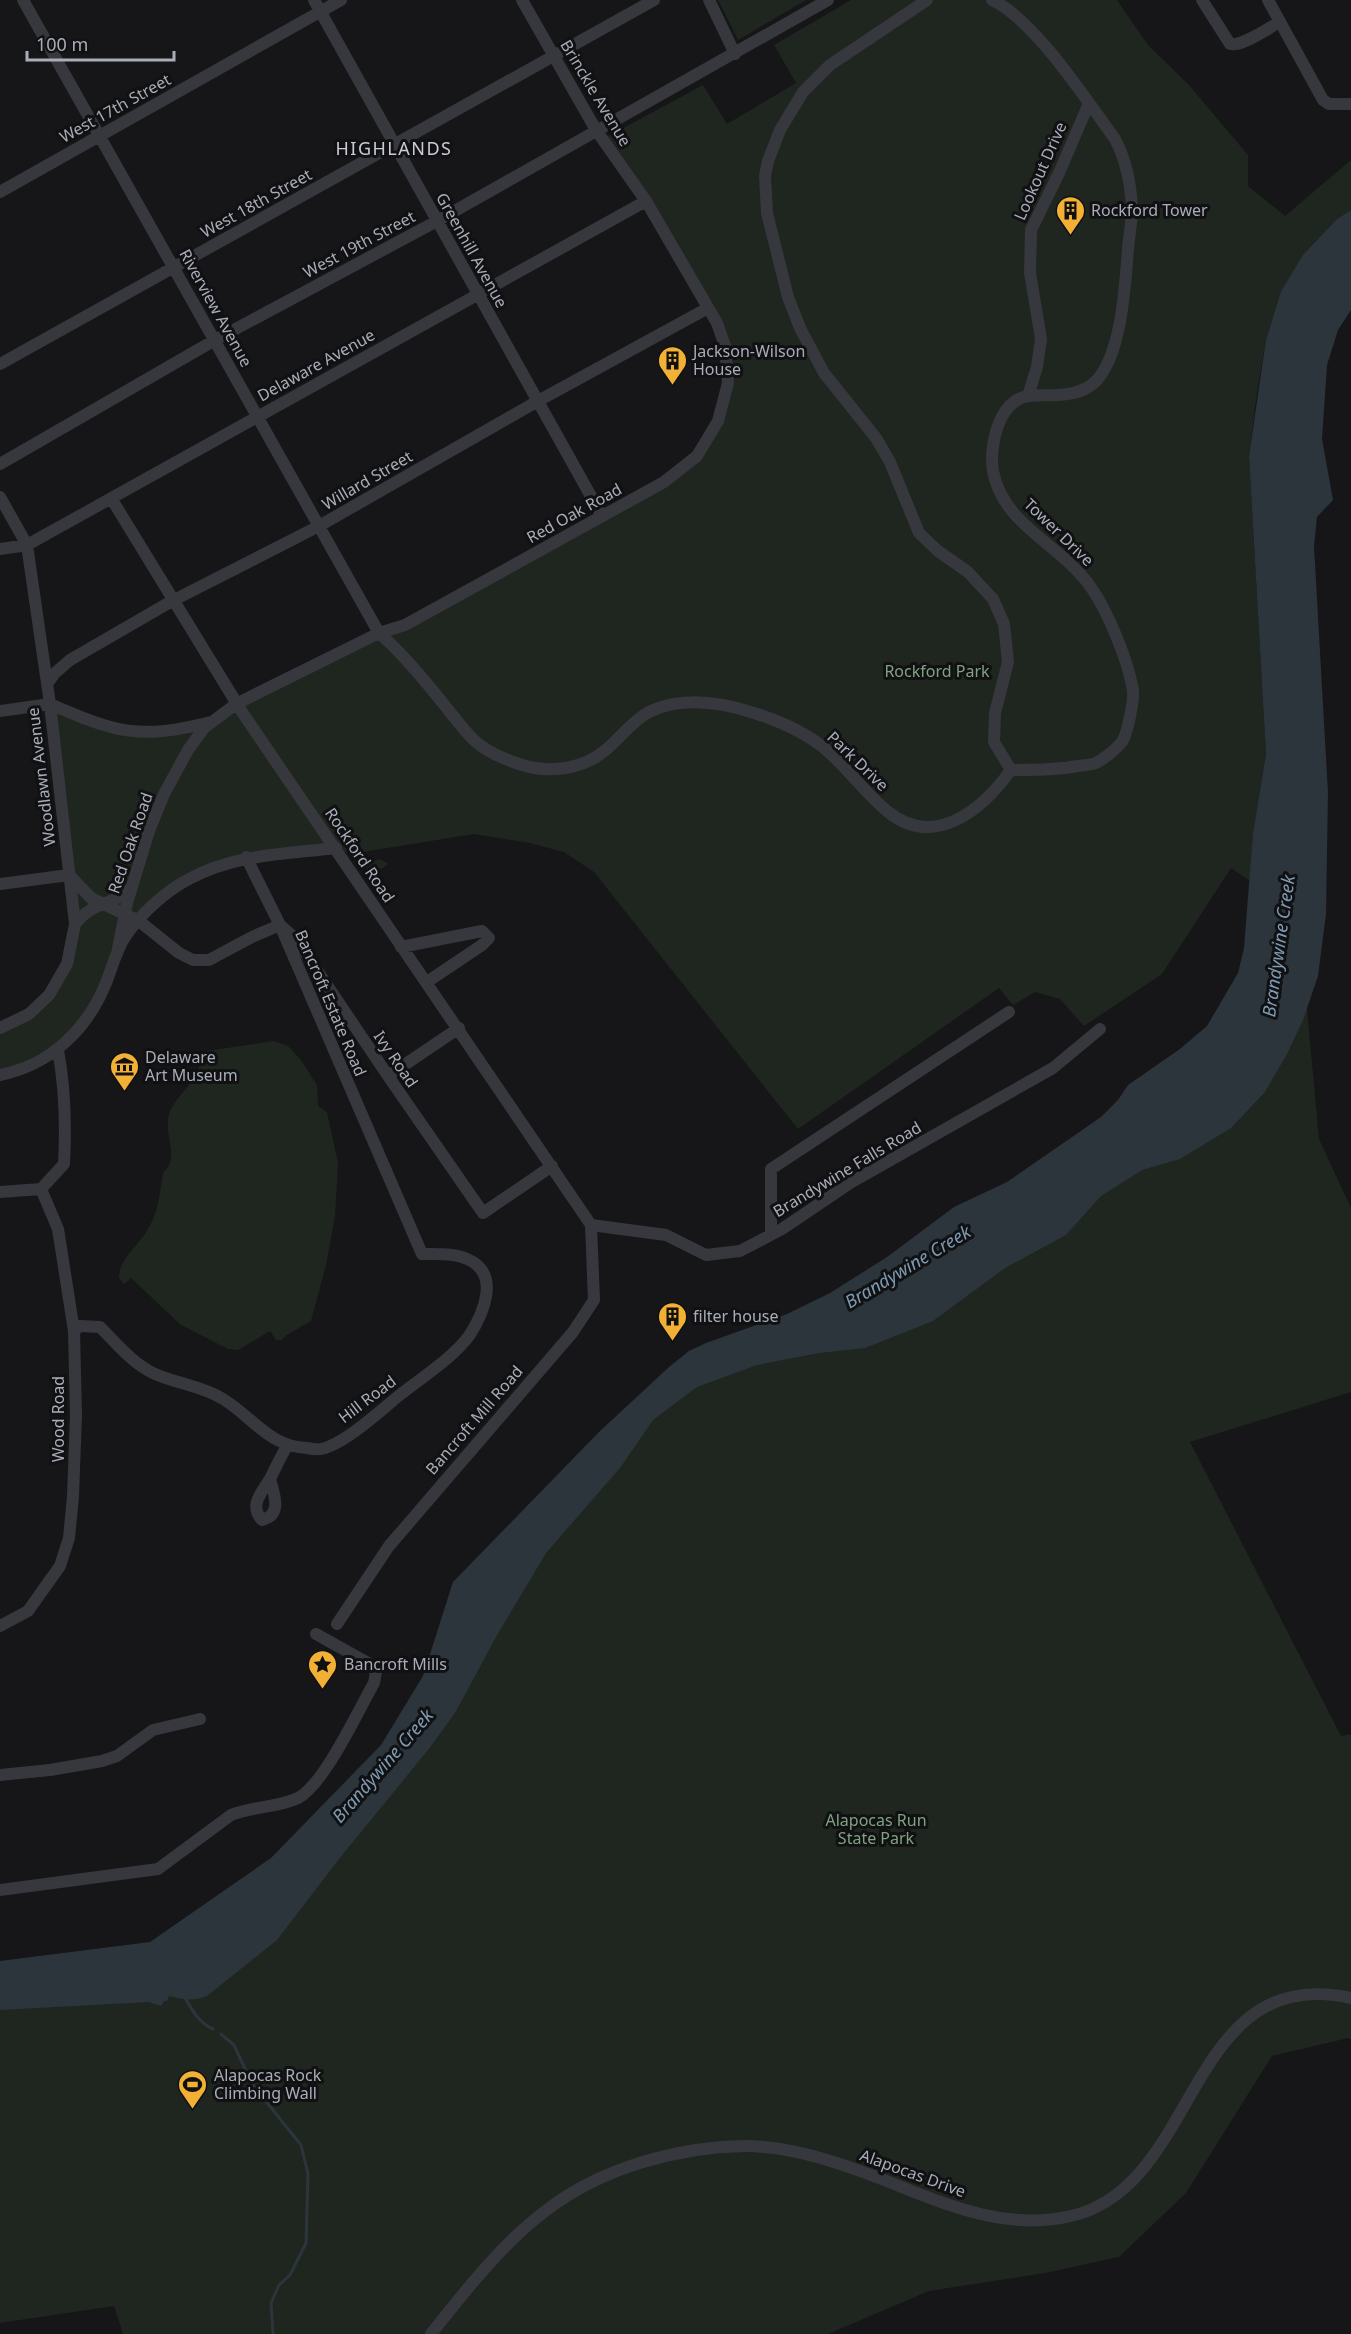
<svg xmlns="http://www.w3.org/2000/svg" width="1351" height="2334" viewBox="0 0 1351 2334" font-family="'Noto Sans',sans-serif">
  <rect width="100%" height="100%" fill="#161618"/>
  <path fill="#1e261f" d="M718,0H806L738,40Z
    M851,0H1117L1148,45L1189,85L1248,155V186L1285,216L1351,160V210L1337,219L1304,255L1281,291L1266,340L1257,393L1249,456L1266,754L1253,833L1250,881L1231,868L1162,974L1084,1026L1060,999L1035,992L1013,1005L999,988L798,1129L594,872L564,852L530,843L474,834L350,854L336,848L246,857L174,888L117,954L72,1036L0,1075V1028L49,995L74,935L50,704L105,726L193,727L379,633L684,468L722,409L725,346L603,139L703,85L727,124L796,83L774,45Z
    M379,859L389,864L372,874H366V865Z
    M1289,1007L1307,1009L1319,1139L1351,1208V1392L1190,1442L1341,1736L1351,1734V2039L1348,2038L1272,2056L1186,2193L1119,2257L1045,2273L929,2291L828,2334H123L114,2306L0,2323V1985L173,1978L282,1884L663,1382L829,1314Z
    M274,1041L288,1046L301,1060L317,1085L318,1106L327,1112L338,1163L335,1216L326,1265L311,1321L285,1336L282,1340H276L270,1331L238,1350L228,1349L181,1325L131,1278L124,1284L119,1278C118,1260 139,1245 148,1229C158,1213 160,1192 163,1173C181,1157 163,1135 169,1115C173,1098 197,1082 199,1067C200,1062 199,1057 199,1052Z"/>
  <path fill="#2c353c" d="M1351,210V310L1338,330L1327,365L1322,439L1333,500L1317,517L1314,546L1328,793L1326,914L1318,976L1303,1020L1287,1054L1265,1092L1231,1128L1180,1159L1142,1170L1101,1196L1066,1235L1005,1268L933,1321L865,1348L819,1353L757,1365L697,1387L653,1420L620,1468L546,1553L496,1637L455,1713L428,1750L339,1859L277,1940L207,1996C193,2002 183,1999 169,1996L167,2001H164L161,2006L149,2002L0,2010V1961L150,1942L271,1858L381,1745L423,1676L453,1582L599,1432L669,1367L689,1351L706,1343L787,1314L830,1293L887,1257L954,1207L1007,1182L1101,1117L1118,1100L1128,1085L1180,1049L1207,1026L1238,973L1244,948L1253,833L1266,754L1249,456L1266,340L1281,291L1303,255L1337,219Z"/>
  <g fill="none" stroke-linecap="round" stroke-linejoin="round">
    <path stroke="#2c353c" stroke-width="3" d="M185,1998C193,2011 198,2022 213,2029
      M221,2034L234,2045L252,2084L301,2145L308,2174L306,2243L290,2275L279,2285L271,2303L273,2334"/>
    <path stroke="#37383d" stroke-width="12" d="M23,0L379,633C404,655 425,681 446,707C455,718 464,731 475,741C487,752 504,759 519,764C549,774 584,770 608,748C622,736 632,721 649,712C682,696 720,702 754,713C777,720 804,732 823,747C846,766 864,792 887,811C934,850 982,810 1011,770
      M314,0L602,516
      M709,0L735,54
      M927,0L830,65L803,92L780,130L768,161L765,176L767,213L788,297L800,328L824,373L876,438L890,462L919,533L938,551L968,572L993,599L1004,624L1008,662L995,713L994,742L1011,770
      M992,0C1034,19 1087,101 1115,139C1126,160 1131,185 1132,209C1132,222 1129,236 1128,249C1125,285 1122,352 1097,380C1079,399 1052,394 1029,396C998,400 989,447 993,471C1002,521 1052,541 1082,576C1104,600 1128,659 1133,691C1134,700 1127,737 1121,743C1116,749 1104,759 1096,763C1091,765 1084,765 1078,766C1056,770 1034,770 1011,770
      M1202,0L1230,44C1242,47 1268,28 1280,22
      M1268,0L1323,100L1329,104H1351
      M0,192L341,0
      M0,364L654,0
      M1028,396L1037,367L1041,339L1030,273L1031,230L1059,173L1089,103
      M0,464L215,340L437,221L828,0
      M0,497L27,545L50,704L75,924L67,964L49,995L29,1014L0,1028
      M111,498L242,712L591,1225
      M0,549L27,545L646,201
      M47,684L55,673L70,660L172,601L319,526L538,401L708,308
      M50,704C117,733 139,740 211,722
      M0,711L50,704
      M0,884L69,875L91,898L139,921L179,953L193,960H209L252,937L280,925L296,939L388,1076L483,1213L552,1166
      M75,924C94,900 111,907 131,888
      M401,947L482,931L489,938L482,945L427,982
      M117,954L127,903L149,831L164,794L188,750L204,728L236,704L379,633L405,625L664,482L697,456L718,421L728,383L725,346L717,323L646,201L596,130L522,0
      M0,1075C50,1065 87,1030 106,983C112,968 116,951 125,937C140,914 166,891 189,879C235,854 286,854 336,848
      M388,1076L459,1028
      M0,1192L41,1189L64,1164C66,1126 65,1087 58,1050
      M591,1225L666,1235L706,1255L740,1251L782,1229L850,1183L1053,1068L1100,1029
      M771,1234V1169L1009,1012
      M74,1331L80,1326L100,1327C116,1343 134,1365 155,1374C178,1384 202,1386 223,1399C254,1418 268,1446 307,1448C312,1449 317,1450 321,1449C344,1444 378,1413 396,1398C418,1380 452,1359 469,1336C484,1313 501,1273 467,1259C454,1253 436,1254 422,1254L280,925L246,857
      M270,1479C274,1494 283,1515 262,1520C248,1505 263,1491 271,1477C276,1467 281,1456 287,1446
      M337,1624L389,1546L573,1332L594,1300L591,1225
      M0,1626L28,1611L60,1566L69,1538L73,1496L76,1415L74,1331L58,1229L41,1189
      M0,1775L50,1770L102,1761L117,1756L153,1730L200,1719
      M0,1890L158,1869L231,1815C253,1806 277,1808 298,1798C324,1785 359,1709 374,1683L376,1672L368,1663L316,1634
      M431,2334C466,2290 502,2243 548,2209C602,2168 677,2147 745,2146C790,2146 837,2162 879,2178C940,2202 1004,2232 1071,2216C1202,2186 1185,1962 1351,1998"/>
  </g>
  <defs>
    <symbol id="building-pin" viewBox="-11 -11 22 30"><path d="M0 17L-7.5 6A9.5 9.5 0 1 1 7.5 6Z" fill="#f2b134" stroke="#111113"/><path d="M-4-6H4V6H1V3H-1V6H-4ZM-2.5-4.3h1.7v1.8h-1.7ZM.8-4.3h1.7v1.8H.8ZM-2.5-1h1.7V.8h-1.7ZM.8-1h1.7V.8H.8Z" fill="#111"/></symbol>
    <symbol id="museum-pin" viewBox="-11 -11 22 30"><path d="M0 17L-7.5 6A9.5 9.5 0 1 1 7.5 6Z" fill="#f2b134" stroke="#111113"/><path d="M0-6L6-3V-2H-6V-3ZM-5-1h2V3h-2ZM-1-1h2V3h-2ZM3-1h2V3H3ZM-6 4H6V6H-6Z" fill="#111"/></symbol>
    <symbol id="sight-pin" viewBox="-11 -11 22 30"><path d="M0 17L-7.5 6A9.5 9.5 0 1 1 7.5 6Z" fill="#f2b134" stroke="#111113"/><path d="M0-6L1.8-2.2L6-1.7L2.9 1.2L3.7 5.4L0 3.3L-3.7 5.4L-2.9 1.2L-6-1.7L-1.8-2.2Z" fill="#111"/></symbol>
    <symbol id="stadium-pin" viewBox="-11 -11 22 30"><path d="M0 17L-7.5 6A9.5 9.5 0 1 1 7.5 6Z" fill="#f2b134" stroke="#111113"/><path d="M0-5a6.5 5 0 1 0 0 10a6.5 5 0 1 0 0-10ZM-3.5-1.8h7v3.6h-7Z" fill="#111"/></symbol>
  </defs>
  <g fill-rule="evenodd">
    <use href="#building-pin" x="1054" y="194" width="33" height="45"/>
    <use href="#building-pin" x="656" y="344" width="33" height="45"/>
    <use href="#museum-pin" x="108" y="1050" width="33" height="45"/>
    <use href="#building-pin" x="656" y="1300" width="33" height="45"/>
    <use href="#sight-pin" x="306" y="1648" width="33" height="45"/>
    <use href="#stadium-pin" x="176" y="2068" width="33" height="45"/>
  </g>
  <g text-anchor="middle" stroke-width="6" stroke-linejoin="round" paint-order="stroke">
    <g font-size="16" fill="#a8adb8" stroke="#111113">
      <text transform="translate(596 93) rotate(59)" y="6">Brinckle Avenue</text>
      <text transform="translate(115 108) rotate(-29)" y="6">West 17th Street</text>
      <text transform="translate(1040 171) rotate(-66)" y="6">Lookout Drive</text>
      <text transform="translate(256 203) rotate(-29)" y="6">West 18th Street</text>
      <text transform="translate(359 244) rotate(-28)" y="6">West 19th Street</text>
      <text transform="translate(472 250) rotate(61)" y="6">Greenhill Avenue</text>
      <text transform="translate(216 308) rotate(61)" y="6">Riverview Avenue</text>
      <text transform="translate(316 365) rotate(-29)" y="6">Delaware Avenue</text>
      <text transform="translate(367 480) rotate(-30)" y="6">Willard Street</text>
      <text transform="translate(574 513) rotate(-29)" y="6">Red Oak Road</text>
      <text transform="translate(1059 532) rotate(44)" y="6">Tower Drive</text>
      <text transform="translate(858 761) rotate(44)" y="6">Park Drive</text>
      <text transform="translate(41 777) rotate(-97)" y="6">Woodlawn Avenue</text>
      <text transform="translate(130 843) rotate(-71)" y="6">Red Oak Road</text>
      <text transform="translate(360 855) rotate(56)" y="6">Rockford Road</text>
      <text transform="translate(331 1003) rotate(67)" y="6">Bancroft Estate Road</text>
      <text transform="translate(396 1059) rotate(56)" y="6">Ivy Road</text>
      <text transform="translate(847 1169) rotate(-31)" y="6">Brandywine Falls Road</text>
      <text transform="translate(367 1399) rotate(-37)" y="6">Hill Road</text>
      <text transform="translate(58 1419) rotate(-90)" y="6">Wood Road</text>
      <text transform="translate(474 1420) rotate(-49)" y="6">Bancroft Mill Road</text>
      <text transform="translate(913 2173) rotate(20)" y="6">Alapocas Drive</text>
    </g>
    <g font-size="16" fill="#a8adb8" stroke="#111113" text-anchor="start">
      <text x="1091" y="216">Rockford Tower</text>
      <text x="693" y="357">Jackson-Wilson<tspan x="693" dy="18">House</tspan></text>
      <text x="145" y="1063">Delaware<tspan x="145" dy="18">Art Museum</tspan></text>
      <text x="693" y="1322">filter house</text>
      <text x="344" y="1670">Bancroft Mills</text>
      <text x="214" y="2081">Alapocas Rock<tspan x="214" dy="18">Climbing Wall</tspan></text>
    </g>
    <g font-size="16" fill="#7fa381" stroke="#111113">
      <text x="937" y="677">Rockford Park</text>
      <text x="876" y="1826">Alapocas Run<tspan x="876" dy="18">State Park</tspan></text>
    </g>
    <g font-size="18" letter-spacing="1.5" fill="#c9ccd4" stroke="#111113">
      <text x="394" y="155">HIGHLANDS</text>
    </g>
    <g font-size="18" font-style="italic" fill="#7f9bb3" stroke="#111113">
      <text transform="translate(1279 946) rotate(-82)" y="6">Brandywine Creek</text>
      <text transform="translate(908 1267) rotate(-31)" y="6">Brandywine Creek</text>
      <text transform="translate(383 1766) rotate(-49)" y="6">Brandywine Creek</text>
    </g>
  </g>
  <path d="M27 51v9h147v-9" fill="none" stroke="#a8adb8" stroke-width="3"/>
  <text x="36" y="51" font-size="18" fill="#a8adb8" stroke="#111113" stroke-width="4.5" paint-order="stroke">100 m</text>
</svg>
